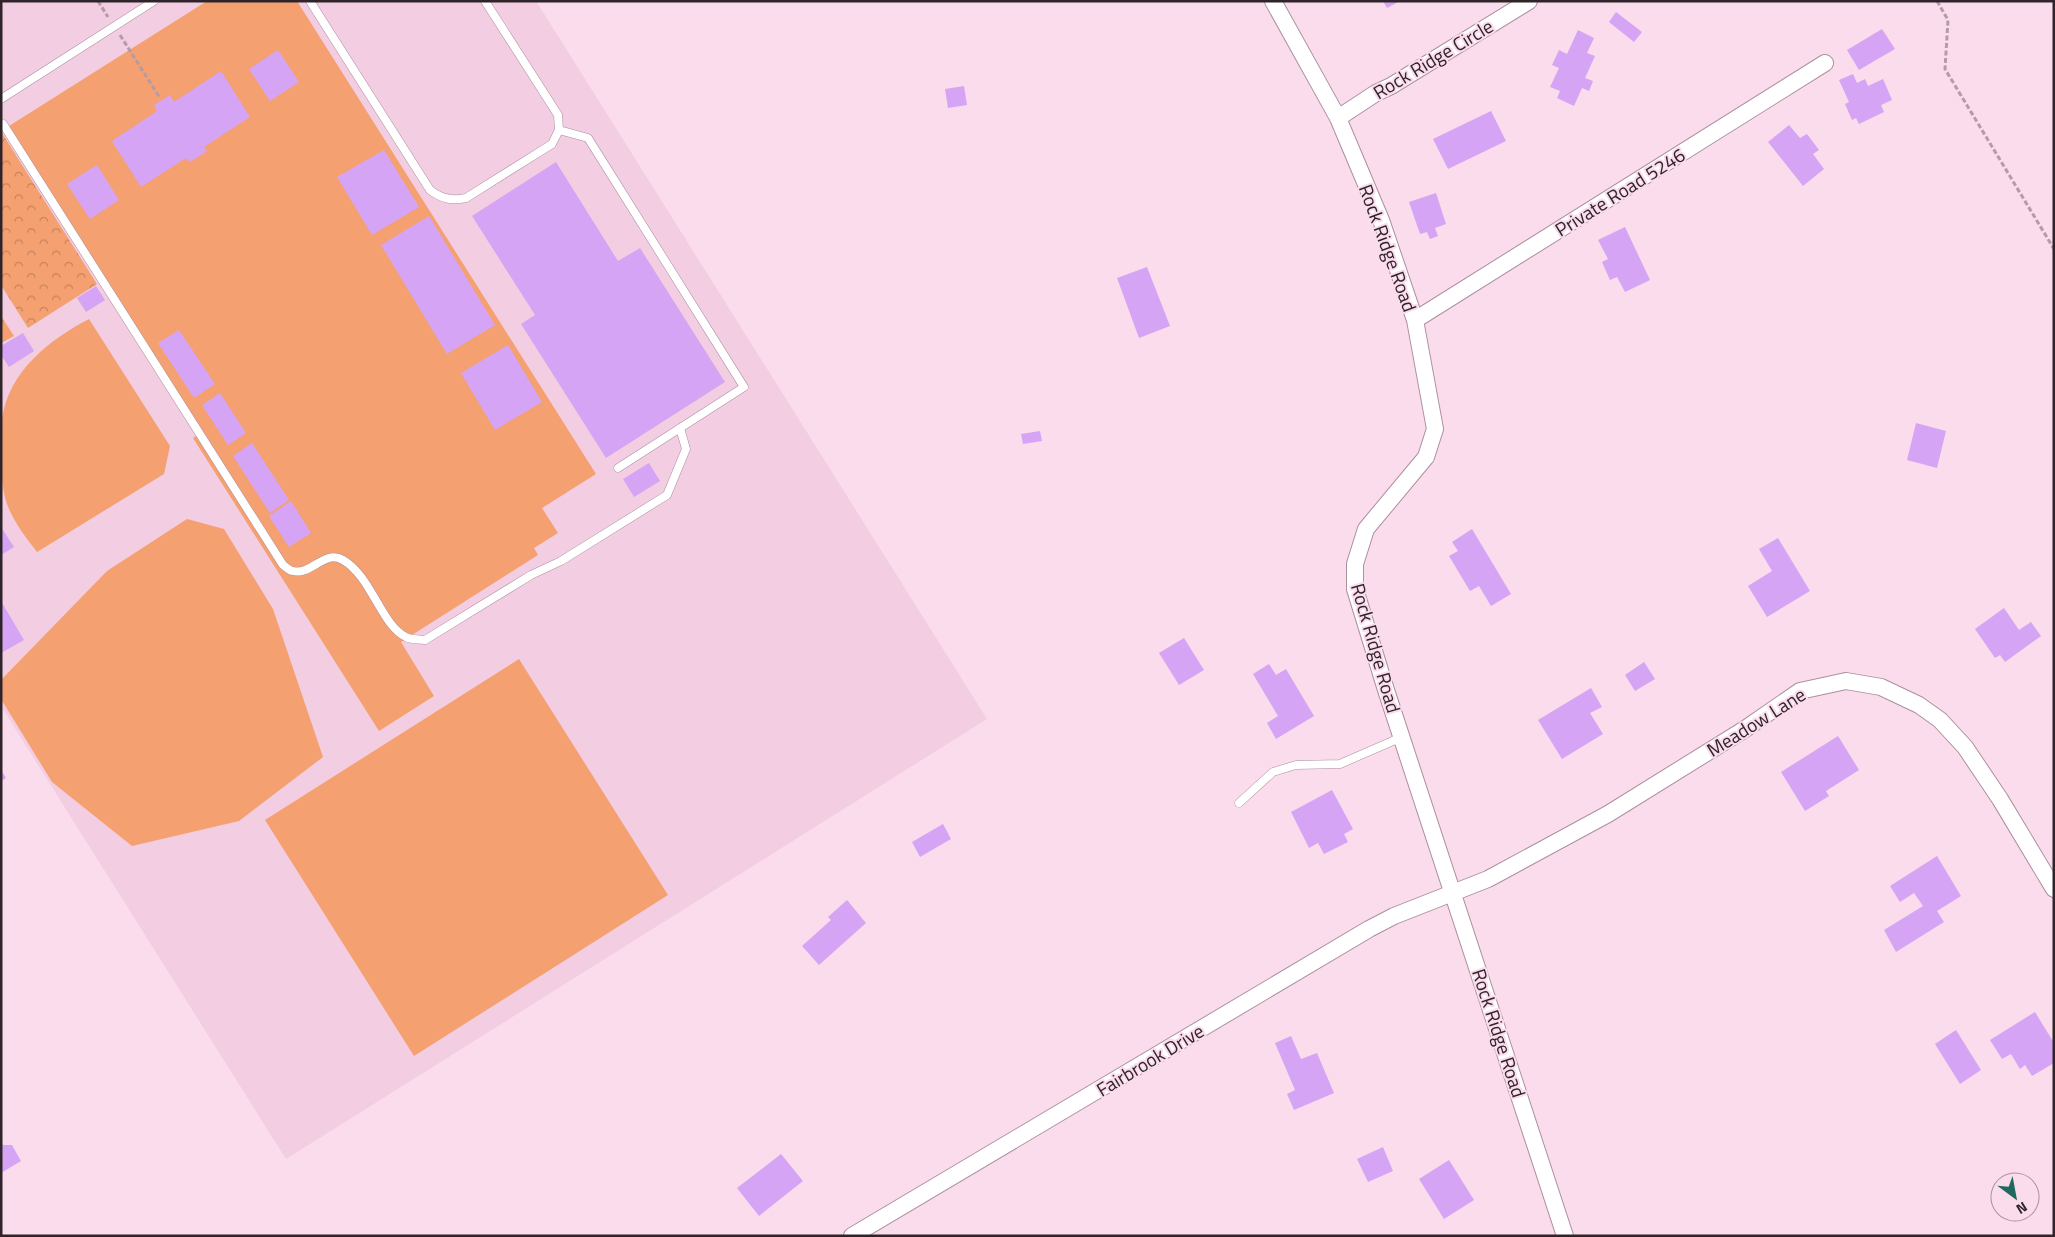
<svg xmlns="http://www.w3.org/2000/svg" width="2055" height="1237" viewBox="0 0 2055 1237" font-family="'Titillium Web',sans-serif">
  <defs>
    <pattern id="park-crowns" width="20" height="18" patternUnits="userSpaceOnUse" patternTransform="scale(1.25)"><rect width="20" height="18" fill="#f5a070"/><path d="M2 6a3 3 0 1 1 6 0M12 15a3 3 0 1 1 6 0" fill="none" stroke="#c7825c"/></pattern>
  </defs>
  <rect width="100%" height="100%" fill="#fadcec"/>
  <path fill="#f3cde1" d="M1,1H536L987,719L286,1159L1,706Z"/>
  <path fill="#f5a070" d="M207,1H297L596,474L542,508L558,533L534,548L538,555L401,642L434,696L379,731L193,438L203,432L9,126Z
    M89,319L170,446L164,474L37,552C6,512 1,500 1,450C1,440 0,429 2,419C9,371 49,340 89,319Z
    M187,519L224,529L273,609L323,757L239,821L132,846L52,782L1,699V680L107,571Z
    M519,659L668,895L414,1056L265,820Z"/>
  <path fill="url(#park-crowns)" d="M2,133L97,284L28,328L1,285Z
    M1,316L14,336L1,343Z"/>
  <path fill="#d6a4f4" d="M1383,1H1400L1387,8Z
    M1616,12L1642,32L1634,42L1609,22Z
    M1882,29L1895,49L1859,70L1847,50Z
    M1578,30L1594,38L1587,53L1595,56L1585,78L1593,81L1589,91L1582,88L1574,106L1557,98L1560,91L1550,87L1559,68L1552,65L1559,50L1567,54Z
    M278,50L299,82L270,101L249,69Z
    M221,71L250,117L204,147L207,151L190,162L186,158L141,187L112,141L157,111L154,105L170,95L174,102Z
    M1853,74L1857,83L1865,79L1868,86L1883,79L1892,100L1881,105L1884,112L1859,124L1856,118L1852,120L1845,104L1849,102L1839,80Z
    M964,86L967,105L948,108L945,89Z
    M1491,111L1506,141L1448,169L1433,139Z
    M1789,125L1800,138L1807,134L1819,150L1813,154L1824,169L1803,186L1768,142Z
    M384,150L419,207L372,235L337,177Z
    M556,162L618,261L640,248L725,382L606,458L521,324L535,315L472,216Z
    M97,165L119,200L90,219L67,184Z
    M1436,193L1446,224L1435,228L1438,236L1430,239L1427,232L1420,234L1409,202Z
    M429,216L495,325L447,354L381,245Z
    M1625,227L1650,280L1625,292L1617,277L1610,280L1602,262L1608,259L1598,240Z
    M1147,267L1170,326L1139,338L1117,278Z
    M96,286L105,300L86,312L77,298Z
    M179,330L215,384L194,398L158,343Z
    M23,333L34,351L9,367L1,355V346Z
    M508,345L542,402L495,430L461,373Z
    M220,393L246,433L228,445L202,405Z
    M1916,423L1946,431L1937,468L1907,460Z
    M1040,431L1042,441L1023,444L1021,434Z
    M252,443L289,500L270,513L233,456Z
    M649,463L660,481L634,497L623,479Z
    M291,501L311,533L289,547L269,516Z
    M1,527L14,547L1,555Z
    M1472,529L1511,594L1491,606L1479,586L1470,591L1449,556L1458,551L1452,542Z
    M1778,538L1810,591L1767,617L1748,586L1772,571L1759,549Z
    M1,601L24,640L1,653Z
    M2004,608L2019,630L2031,622L2041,636L2005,662L2000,655L1995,658L1975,629Z
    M1184,638L1204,670L1179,685L1159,653Z
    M1644,662L1655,679L1635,691L1625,675Z
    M1269,664L1276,675L1286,669L1314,716L1276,739L1267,723L1278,716L1253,674Z
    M1591,688L1602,707L1590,713L1603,734L1562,759L1538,720Z
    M1838,736L1859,770L1826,791L1829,796L1805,811L1781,772Z
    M1,770L6,778L1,781Z
    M1332,790L1353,829L1344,834L1348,842L1324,854L1318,843L1309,848L1291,812Z
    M943,824L951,839L920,857L912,842Z
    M1937,856L1961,896L1937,911L1944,922L1896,952L1884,930L1923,906L1914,893L1900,902L1890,886Z
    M847,900L866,923L819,965L802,946L831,920L828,917Z
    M2035,1012L2054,1043V1063L2032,1076L2025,1065L2020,1069L2011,1054L2002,1059L1990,1040Z
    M1956,1030L1981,1070L1960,1084L1935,1044Z
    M1291,1036L1301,1059L1317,1053L1334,1093L1294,1110L1287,1094L1295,1090L1275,1043Z
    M1,1142L3,1145H12L21,1161L1,1173Z
    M1383,1147L1393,1171L1368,1182L1357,1159Z
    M781,1154L803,1181L759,1216L737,1188Z
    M1449,1160L1474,1200L1444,1219L1419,1179Z"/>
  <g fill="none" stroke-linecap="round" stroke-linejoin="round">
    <defs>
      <path id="lane" d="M310,1L430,190C442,199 452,201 466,198L552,144L559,130L558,115L485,1
        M1,99L154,1
        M3,124L283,565C286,567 290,571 293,571C311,576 324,549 343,560C372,577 381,625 406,637C411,640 419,639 425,640L531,575L561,561L667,495L686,449L680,428
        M559,130L588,138L744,387L618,468
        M1239,803L1273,772L1296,765L1340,764L1402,737"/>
      <path id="street" d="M1273,1L1338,118L1381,220L1415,320L1435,429L1426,457L1366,529L1355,564V589L1386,690L1565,1236
        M1338,118L1376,93L1391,86L1529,1
        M1415,320L1825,63
        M852,1236L1369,929L1394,916L1488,879L1608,814L1745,729L1800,691L1846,681L1881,687L1919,705L1940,720L1965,747L2000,799L2054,889"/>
    </defs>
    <use href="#lane" stroke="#ac909f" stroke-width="9"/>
    <use href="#street" stroke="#ac909f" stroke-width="18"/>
    <path stroke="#b39ca8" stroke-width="3" stroke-dasharray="5 2.5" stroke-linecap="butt" d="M98,1L108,17
      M1937,1L1948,20L1945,69L2054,249
      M120,35L160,98"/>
    <use href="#lane" stroke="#fff" stroke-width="8"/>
    <use href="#street" stroke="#fff" stroke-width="16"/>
  </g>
  <g text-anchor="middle" stroke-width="4" stroke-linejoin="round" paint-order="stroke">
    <g font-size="19" fill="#2f242a" stroke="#fadcec">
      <text transform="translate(1433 59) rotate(-31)" y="7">Rock Ridge Circle</text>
      <text transform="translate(1620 192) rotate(-32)" y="7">Private Road 5246</text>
      <text transform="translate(1388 248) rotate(70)" y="7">Rock Ridge Road</text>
      <text transform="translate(1376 648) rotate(74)" y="7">Rock Ridge Road</text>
      <text transform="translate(1756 722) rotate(-32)" y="7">Meadow Lane</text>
      <text transform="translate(1499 1033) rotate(72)" y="7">Rock Ridge Road</text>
      <text transform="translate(1150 1060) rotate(-31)" y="7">Fairbrook Drive</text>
    </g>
  </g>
  <rect width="2055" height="1237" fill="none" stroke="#2f242a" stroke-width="5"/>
  <g transform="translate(2015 1197) rotate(148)"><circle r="24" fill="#fadcec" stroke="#a9929e"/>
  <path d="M0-4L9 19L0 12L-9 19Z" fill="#21685e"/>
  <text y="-8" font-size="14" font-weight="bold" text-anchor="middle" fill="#2f242a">N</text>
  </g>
</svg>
